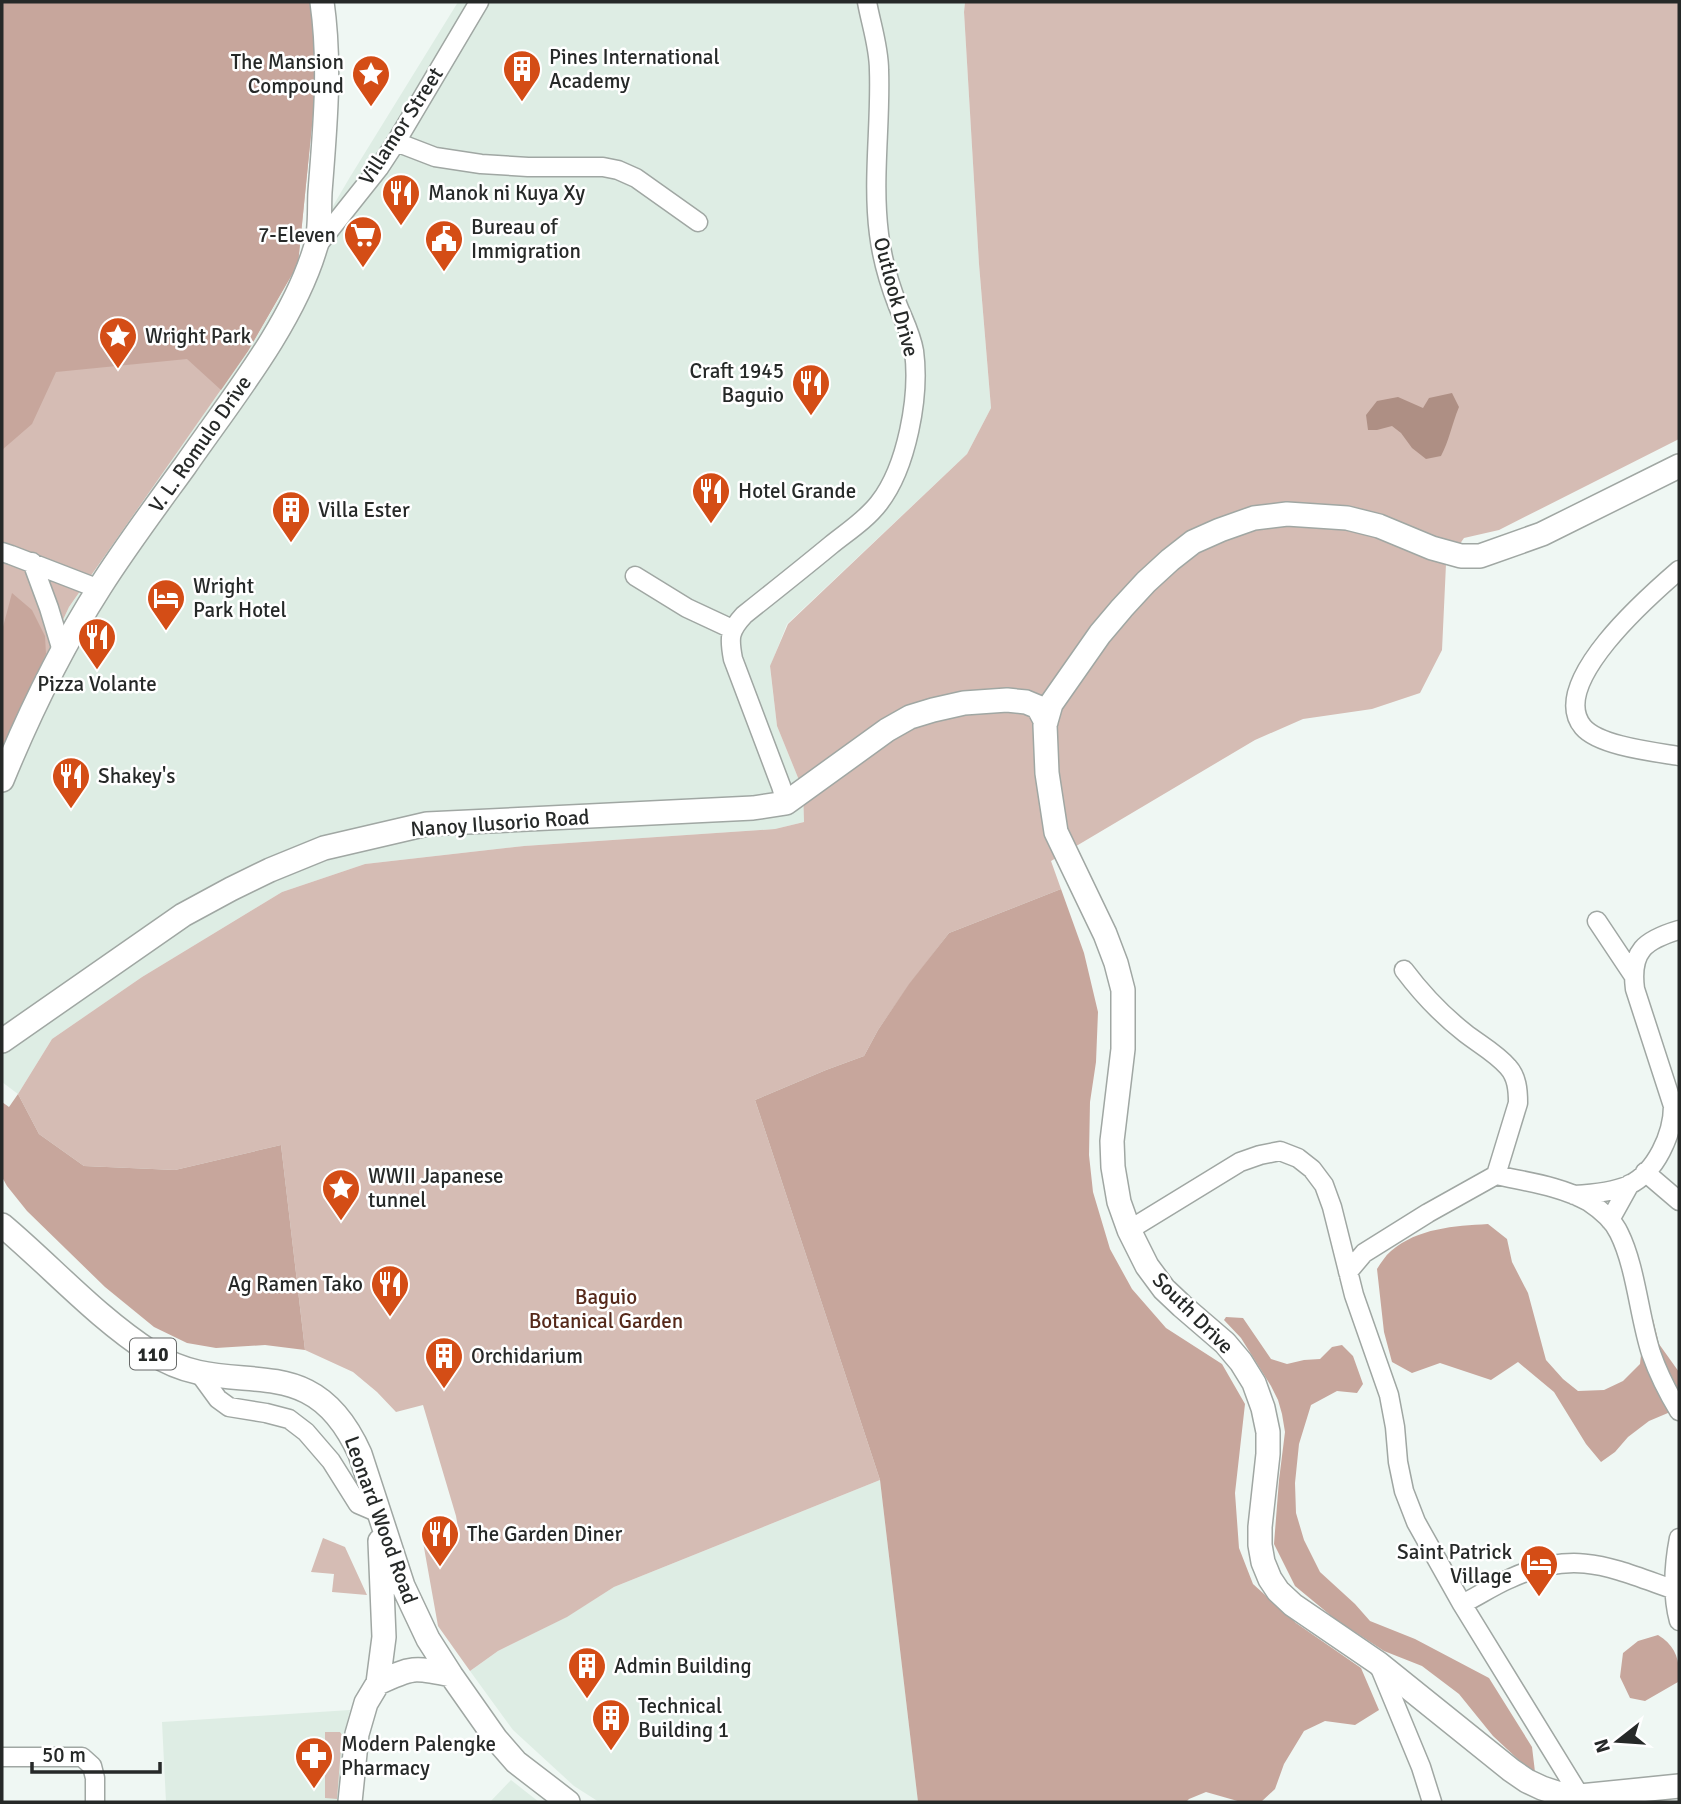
<svg xmlns="http://www.w3.org/2000/svg" width="1681" height="1804" viewBox="0 0 1681 1804" font-family="Signika,sans-serif">
  <rect width="100%" height="100%" fill="#eff7f3"/>
  <path fill="#deede4" d="M458,2H965L964,12L979,264L991,408L967,454L787,624L770,667L777,726L803,790L804,822L775,829L524,846L365,864L282,892L142,977L52,1039L18,1094L2,1082V751L69,607L248,351L350,177Z
    M880,1480L918,1802H599L574,1786L513,1730L470,1671L498,1651L566,1617L614,1587Z
    M350,1710L344,1735L341,1761L339,1802H166L162,1722Z
    M511,1780L539,1802H490Z"/>
  <path fill="#d5bcb4" d="M2,2L316,27L314,105L298,264L248,351L69,607L2,751Z
    M965,2H1679V439L1499,530L1464,538L1446,564L1442,650L1420,693L1372,709L1303,719L1255,740L1051,861L1061,889L949,933L909,985L878,1030L864,1056L826,1070L755,1100L880,1480L614,1587L567,1617L498,1651L470,1671L438,1626L423,1542L459,1533L456,1516L423,1405L396,1412L377,1392L353,1372L305,1350L281,1145L175,1170L84,1166L39,1134L18,1094L52,1039L142,977L282,892L365,864L524,846L775,829L804,822L803,790L777,726L770,666L788,624L967,454L991,408L979,264L964,12Z
    M323,1538L345,1547L367,1595L332,1592L334,1574L311,1572Z
    M325,1732H340L342,1735L337,1799L325,1798Z"/>
  <path fill="#c7a69c" d="M2,2H313L316,27L314,105L298,264L248,351L221,390L187,359L56,372L32,424L2,450Z
    M12,593L32,610L45,636L46,654L2,751V642L3,627Z
    M1061,889L1084,953L1098,1012L1096,1062L1090,1102L1089,1155L1093,1192L1110,1249L1132,1289L1166,1328L1222,1364L1245,1404L1235,1493L1239,1548L1253,1584L1296,1623L1361,1668L1379,1710L1355,1725L1325,1721L1304,1731L1284,1764L1275,1789L1261,1802H1241L1206,1792L1189,1799L1186,1802H918L880,1480L755,1100L826,1070L864,1056L878,1030L909,984L949,933Z
    M18,1094L39,1134L84,1166L175,1170L281,1145L305,1350L265,1345L216,1348L187,1343L154,1327L105,1287L27,1211L7,1186L2,1177V1102L9,1107Z
    M1488,1224L1507,1239L1512,1262L1528,1293L1546,1360L1563,1379L1578,1391L1604,1390L1623,1381L1640,1364L1643,1336L1653,1319L1659,1344L1679,1372V1412L1675,1410L1649,1421L1628,1437L1615,1452L1601,1462L1586,1444L1554,1392L1518,1362L1491,1380L1440,1363L1412,1373L1392,1362L1384,1332L1377,1269C1381,1263 1385,1256 1391,1251C1418,1228 1454,1226 1488,1224Z
    M1226,1317L1243,1318L1271,1359L1287,1364L1304,1360L1320,1359L1332,1347L1342,1345L1353,1356L1363,1384L1357,1393L1337,1391L1311,1405L1299,1444L1295,1483L1296,1513L1304,1540L1320,1572L1355,1604L1370,1621L1415,1639L1489,1678L1532,1747L1535,1772L1522,1763L1493,1736L1459,1694L1422,1666L1384,1651L1335,1619L1295,1586L1274,1544L1279,1480L1285,1432L1282,1414L1278,1400L1271,1386L1241,1338L1224,1320Z
    M1658,1635C1676,1646 1681,1661 1678,1682L1645,1701L1630,1698L1620,1677L1623,1653L1638,1641Z"/>
  <path fill="#ae8f84" d="M1452,393L1459,407C1452,424 1449,441 1441,456L1426,459L1412,448L1401,433L1392,426L1377,430H1368L1366,415L1377,401L1398,397L1423,408L1429,398Z"/>
  <g fill="none" stroke-linecap="round" stroke-linejoin="round">
    <defs>
      <path id="minor" d="M396,142L435,157L481,164L528,167H603L618,170L636,178L698,222
        M317,246L379,168L396,142L479,2
        M2,552L11,555L99,589
        M32,562L49,608L62,651
        M1679,570C1650,595 1547,684 1583,727C1599,746 1655,752 1679,756
        M635,576L687,608L732,629
        M786,803L781,786L733,659C729,638 729,631 744,615C773,592 802,569 831,545C847,532 866,520 879,503C907,467 920,396 914,351C911,334 904,321 898,306C889,283 882,259 879,234C872,180 881,124 879,70C879,47 871,24 867,2
        M1597,921L1633,975
        M1404,970C1422,994 1442,1015 1465,1033C1479,1044 1496,1053 1508,1067C1517,1077 1518,1090 1518,1103L1496,1175
        M1645,1172L1679,1201
        M1574,1195C1592,1194 1613,1192 1629,1185C1656,1172 1673,1134 1673,1106L1635,989C1630,951 1645,940 1679,930
        M1610,1220L1630,1184
        M1129,1230L1240,1162L1260,1155L1280,1151L1298,1158L1312,1169L1324,1185L1332,1207L1354,1295L1389,1395L1395,1427L1398,1462L1404,1491L1416,1522L1462,1604L1580,1796
        M1348,1272L1364,1253L1428,1213L1496,1175C1527,1182 1561,1186 1589,1202C1601,1210 1613,1220 1619,1233C1636,1267 1639,1316 1651,1353C1658,1373 1668,1393 1679,1411
        M199,1373L218,1399L229,1407L266,1413L289,1419L306,1432L331,1461L358,1504L379,1513
        M1679,1538C1674,1564 1672,1595 1679,1621
        M1462,1604C1478,1596 1493,1586 1509,1579C1575,1548 1612,1568 1675,1590
        M1378,1663L1421,1767L1432,1802
        M2,1757H82L92,1766L95,1778V1802"/>
      <path id="major" d="M1679,466L1542,534L1480,556H1461L1432,548L1379,526L1347,518L1287,514L1254,518L1220,530L1193,542L1170,560L1146,582L1122,608L1100,634L1051,704L1045,725L1047,773L1056,832L1105,934L1116,963L1123,990V1049L1112,1141L1113,1167L1119,1202L1129,1230L1147,1266L1164,1289L1182,1306L1225,1343L1241,1362L1254,1383L1263,1408L1268,1432V1454L1260,1527V1545L1263,1562L1270,1579L1278,1591L1293,1605L1378,1663L1511,1770L1527,1781L1542,1788L1557,1793L1580,1796L1679,1786
        M2,780C29,714 61,648 100,587C126,546 156,506 185,466C230,401 292,325 315,249C321,232 319,210 320,192C325,128 331,65 322,2
        M2,1041L183,915L231,889L270,870L324,848L427,824L753,808L786,803L887,730L910,717L933,710L964,703L1007,700L1026,702L1038,707L1046,722
        M2,1225C52,1267 96,1317 152,1353C231,1405 309,1340 360,1454L403,1586L428,1639L451,1675L496,1739L516,1762L568,1802
        M378,1683C412,1667 414,1667 451,1675
        M350,1802L357,1734L366,1703L378,1683L384,1637L380,1541"/>
    </defs>
    <use href="#minor" stroke="#a0a7a3" stroke-width="21"/>
    <use href="#major" stroke="#a0a7a3" stroke-width="26"/>
    <use href="#minor" stroke="#fff" stroke-width="18"/>
    <use href="#major" stroke="#fff" stroke-width="23"/>
  </g>
  <defs>
    <symbol id="building-pin" viewBox="-11 -11 22 30"><path d="M0 17L-7.5 6A9.5 9.5 0 1 1 7.5 6Z" fill="#d44d16" stroke="#fff"/><path d="M-4-6H4V6H1V3H-1V6H-4ZM-2.5-4.3h1.7v1.8h-1.7ZM.8-4.3h1.7v1.8H.8ZM-2.5-1h1.7V.8h-1.7ZM.8-1h1.7V.8H.8Z" fill="#fff"/></symbol>
    <symbol id="sight-pin" viewBox="-11 -11 22 30"><path d="M0 17L-7.5 6A9.5 9.5 0 1 1 7.5 6Z" fill="#d44d16" stroke="#fff"/><path d="M0-6L1.8-2.2L6-1.7L2.9 1.2L3.7 5.4L0 3.3L-3.7 5.4L-2.9 1.2L-6-1.7L-1.8-2.2Z" fill="#fff"/></symbol>
    <symbol id="restaurant-pin" viewBox="-11 -11 22 30"><path d="M0 17L-7.5 6A9.5 9.5 0 1 1 7.5 6Z" fill="#d44d16" stroke="#fff"/><path d="M-5-6h1v4h1v-4h1v4h1v-4h1v5L-1.5 .5V6h-2V.5L-5-1ZM5-6V6H3V1.5H1.5Q1.5-4 5-6Z" fill="#fff"/></symbol>
    <symbol id="supermarket-pin" viewBox="-11 -11 22 30"><path d="M0 17L-7.5 6A9.5 9.5 0 1 1 7.5 6Z" fill="#d44d16" stroke="#fff"/><path d="M-6-5.5h2.5l.6 2H6L4.5 2H-2.5L-4.4-4H-6ZM-1.5 3.2a1.3 1.3 0 1 0 .1 0ZM3 3.2a1.3 1.3 0 1 0 .1 0Z" fill="#fff"/></symbol>
    <symbol id="civic-pin" viewBox="-11 -11 22 30"><path d="M0 17L-7.5 6A9.5 9.5 0 1 1 7.5 6Z" fill="#d44d16" stroke="#fff"/><path d="M-.6-6.5H3V-4.5H.6V-3L4-1V1h2V6H-6V1h2V-1L-.6-3ZM-1.2 2.5V6h2.4V2.5Z" fill="#fff"/></symbol>
    <symbol id="hotel-pin" viewBox="-11 -11 22 30"><path d="M0 17L-7.5 6A9.5 9.5 0 1 1 7.5 6Z" fill="#d44d16" stroke="#fff"/><path d="M-6-4.5h1.5V1H6V5H4.5V3h-9V5H-6ZM-4 0a1.8 1.8 0 1 1 3.6 0ZM.5 0V-2.5h3Q6-2.5 6 0Z" fill="#fff"/></symbol>
    <symbol id="pharmacy-pin" viewBox="-11 -11 22 30"><path d="M0 17L-7.5 6A9.5 9.5 0 1 1 7.5 6Z" fill="#d44d16" stroke="#fff"/><path d="M-2-6h4v4h4v4h-4v4h-4v-4h-4v-4h4Z" fill="#fff"/></symbol>
  </defs>
  <g fill-rule="evenodd">
    <use href="#building-pin" x="500" y="47" width="44" height="60"/>
    <use href="#sight-pin" x="349" y="52" width="44" height="60"/>
    <use href="#restaurant-pin" x="379" y="171" width="44" height="60"/>
    <use href="#supermarket-pin" x="341" y="213" width="44" height="60"/>
    <use href="#civic-pin" x="422" y="217" width="44" height="60"/>
    <use href="#sight-pin" x="96" y="314" width="44" height="60"/>
    <use href="#restaurant-pin" x="789" y="361" width="44" height="60"/>
    <use href="#restaurant-pin" x="689" y="469" width="44" height="60"/>
    <use href="#building-pin" x="269" y="488" width="44" height="60"/>
    <use href="#hotel-pin" x="144" y="576" width="44" height="60"/>
    <use href="#restaurant-pin" x="75" y="615" width="44" height="60"/>
    <use href="#restaurant-pin" x="49" y="754" width="44" height="60"/>
    <use href="#sight-pin" x="319" y="1166" width="44" height="60"/>
    <use href="#restaurant-pin" x="368" y="1262" width="44" height="60"/>
    <use href="#building-pin" x="422" y="1334" width="44" height="60"/>
    <use href="#restaurant-pin" x="418" y="1512" width="44" height="60"/>
    <use href="#hotel-pin" x="1517" y="1542" width="44" height="60"/>
    <use href="#building-pin" x="565" y="1644" width="44" height="60"/>
    <use href="#building-pin" x="589" y="1696" width="44" height="60"/>
    <use href="#pharmacy-pin" x="292" y="1734" width="44" height="60"/>
  </g>
  <g text-anchor="middle" stroke-width="5" stroke-linejoin="round" paint-order="stroke">
    <rect fill="#fff" stroke="#676968" stroke-width="2" x="130" y="1338.5" width="46" height="31" rx="5"/>
    <g font-size="19" font-weight="bold" fill="#262928">
      <text x="153" y="1361">110</text>
    </g>
    <g font-size="21" fill="#262928" stroke="#fff" text-anchor="start">
      <text x="549" y="64">Pines International<tspan x="549" dy="24">Academy</tspan></text>
      <text x="344" y="69" text-anchor="end">The Mansion<tspan x="344" dy="24">Compound</tspan></text>
      <text x="428" y="200">Manok ni Kuya Xy</text>
      <text x="471" y="234">Bureau of<tspan x="471" dy="24">Immigration</tspan></text>
      <text x="336" y="242" text-anchor="end">7-Eleven</text>
      <text x="145" y="343">Wright Park</text>
      <text x="784" y="378" text-anchor="end">Craft 1945<tspan x="784" dy="24">Baguio</tspan></text>
      <text x="738" y="498">Hotel Grande</text>
      <text x="318" y="517">Villa Ester</text>
      <text x="193" y="593">Wright<tspan x="193" dy="24">Park Hotel</tspan></text>
      <text x="97" y="691" text-anchor="middle">Pizza Volante</text>
      <text x="98" y="783">Shakey's</text>
      <text x="368" y="1183">WWII Japanese<tspan x="368" dy="24">tunnel</tspan></text>
      <text x="363" y="1291" text-anchor="end">Ag Ramen Tako</text>
      <text x="471" y="1363">Orchidarium</text>
      <text x="467" y="1541">The Garden Diner</text>
      <text x="1512" y="1559" text-anchor="end">Saint Patrick<tspan x="1512" dy="24">Village</tspan></text>
      <text x="614" y="1673">Admin Building</text>
      <text x="638" y="1713">Technical<tspan x="638" dy="24">Building 1</tspan></text>
      <text x="341" y="1751">Modern Palengke<tspan x="341" dy="24">Pharmacy</tspan></text>
    </g>
    <g font-size="21" fill="#262928" stroke="#fff">
      <text transform="translate(401 126) rotate(-57)" y="7">Villamor Street</text>
      <text transform="translate(896 297) rotate(75)" y="7">Outlook Drive</text>
      <text transform="translate(200 444) rotate(-55)" y="7">V. L. Romulo Drive</text>
      <text transform="translate(500 823) rotate(-4)" y="7">Nanoy Ilusorio Road</text>
      <text transform="translate(1193 1313) rotate(45)" y="7">South Drive</text>
      <text transform="translate(381 1520) rotate(70)" y="7">Leonard Wood Road</text>
    </g>
    <g font-size="21" fill="#56291a" stroke="#fff">
      <text x="606" y="1304">Baguio<tspan x="606" dy="24">Botanical Garden</tspan></text>
    </g>
  </g>
  <rect width="1681" height="1804" fill="none" stroke="#262928" stroke-width="7"/>
  <g transform="translate(1618 1741) rotate(253)" stroke="#ffffff" stroke-width="5" paint-order="stroke">
  <path d="M0-5L12 26L0 18L-12 26Z" fill="#262928"/>
  <text y="-10" font-size="19" font-weight="bold" text-anchor="middle" fill="#262928">N</text>
  </g>
  <path d="M32 1762v10h128v-10" fill="none" stroke="#262928" stroke-width="3.5"/>
  <text x="42" y="1762" font-size="21" fill="#262928" stroke="#ffffff" stroke-width="5" paint-order="stroke">50 m</text>
</svg>
